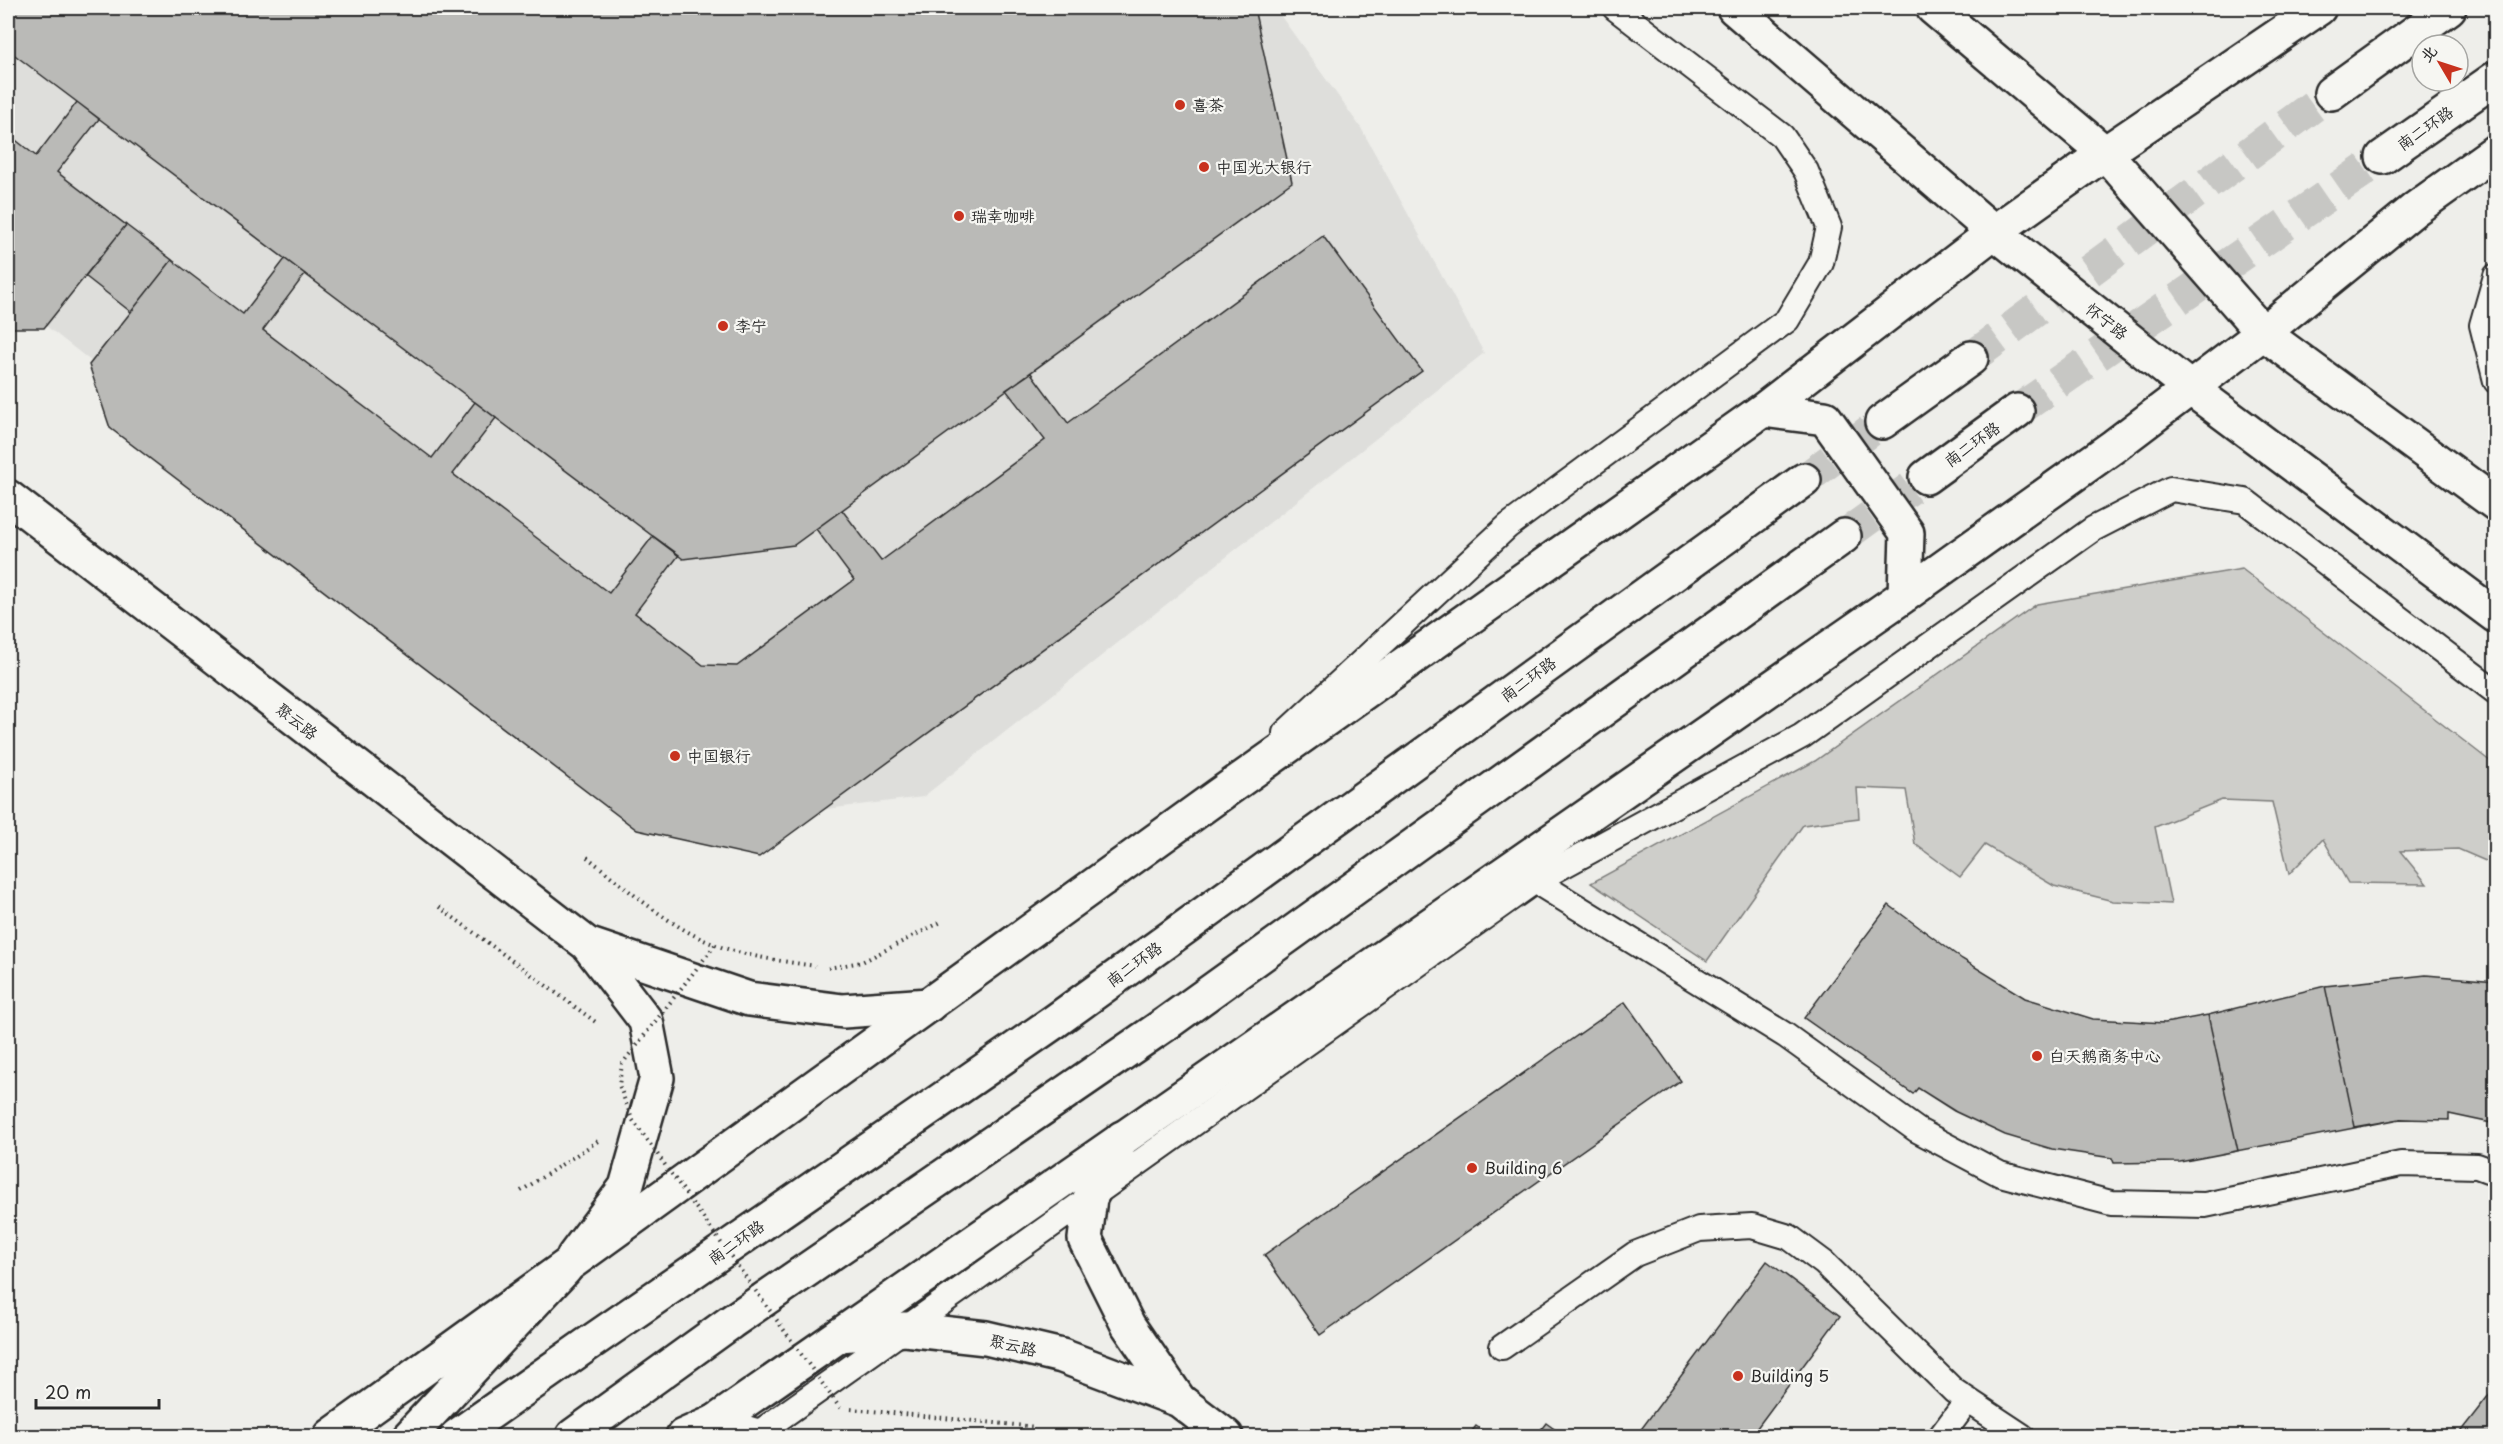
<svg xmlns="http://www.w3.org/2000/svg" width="2503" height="1444" viewBox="0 0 2503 1444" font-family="'Playpen Sans','LXGW WenKai TC',sans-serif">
  <rect width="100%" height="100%" fill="#eeeeea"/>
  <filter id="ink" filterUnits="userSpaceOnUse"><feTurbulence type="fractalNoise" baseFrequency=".0167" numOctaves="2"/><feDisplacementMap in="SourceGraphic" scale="12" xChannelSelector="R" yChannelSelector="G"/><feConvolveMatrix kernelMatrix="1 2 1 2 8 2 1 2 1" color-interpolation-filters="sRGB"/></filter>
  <g filter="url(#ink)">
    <path fill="#dededb" d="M8,8H1275L1361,128L1484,353L923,797L684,827L8,296Z"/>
    <path fill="#cececa" stroke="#7c7c7a" stroke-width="1.5" d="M2242,569L2495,765V865L2458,849L2400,851L2427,884L2348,883L2323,839L2289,874L2272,802L2222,800L2155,827L2171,904L2113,901L2054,886L1985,845L1960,877L1915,844L1906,790L1857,788L1859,818L1803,825L1707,961L1591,883L1815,761L2037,604Z"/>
    <path fill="#babab7" stroke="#2b2b2b" stroke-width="1.5" d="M8,8H1254L1292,182L794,545L683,559L8,50Z
      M77,102L99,119L57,172L126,225L44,328H8V134L36,156Z
      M126,225L172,260L131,312L85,276Z
      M1323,236L1422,371L759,857L637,830L110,428L89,365L172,260L243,314L285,259L305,274L263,330L432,458L475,402L496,418L453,474L609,593L653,536L679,555L635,613L703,665L737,666L854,580L816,529L842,510L881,561L1045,440L1006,390L1031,373L1068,423Z
      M1889,905L1962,959L2025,998L2093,1019L2165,1023L2208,1015L2238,1151L2180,1162L2114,1163L2112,1158L2052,1149L2005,1135L1956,1112L1918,1088L1913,1094L1804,1018Z
      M1889,905L1962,959L2025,998L2093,1019L2165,1023L2208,1015L2325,986L2426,975L2496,981V1124L2449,1114V1120L2400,1119L2180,1162L2114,1163L2112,1158L2052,1149L2005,1135L1954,1111L1918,1088L1913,1094L1804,1018Z
      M2426,975L2496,981V1124L2449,1114V1120L2400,1119L2355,1127L2325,986Z
      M1625,1002L1681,1081L1320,1335L1264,1255Z
      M1767,1261L1840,1316L1751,1436H1636Z
      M2496,1386V1436H2457Z
      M1546,1423L1564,1436H1536Z
      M1476,1426L1491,1436H1468Z"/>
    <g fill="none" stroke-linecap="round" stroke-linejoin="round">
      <path stroke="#c7c7c4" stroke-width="33" stroke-dasharray="33 16" stroke-linecap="butt" d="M1971,358L2331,93
        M2017,411L2383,157
        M1804,480L1882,422
        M1844,536L1926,477"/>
      <defs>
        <path id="service" d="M2496,276L2482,325L2496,381
          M1285,733L1508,526L1787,320L1821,263L1829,227L1806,171L1782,136L1615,8
          M1535,881L1785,1035L1917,1130L2000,1174L2111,1203L2205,1205L2401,1164L2477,1166L2496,1173
          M1502,1347L1635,1254L1699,1229L1752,1226L1789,1237L1824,1263L1954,1391L2022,1436
          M719,1420L760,1432L1535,881L1802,736L2093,529L2171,489L2245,501L2496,692
          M1941,1436L1968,1400"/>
        <path id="minor" d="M8,497L587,944
          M1122,1138L1090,1198L1085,1239L1128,1325L1179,1400
          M574,1256L626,1187L657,1078L646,1021L587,944L749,999L843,1011L929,1005
          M840,1335L905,1329L986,1338L1062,1356L1179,1400L1226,1436"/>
        <path id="primary" d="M1734,8L1994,232L2190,388L2496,616
          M1933,8L2105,153L2263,333L2496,504
          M1763,410L1825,418L1907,533L1905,595
          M696,1435L1905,595L2114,446L2263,333L2415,209L2496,151
          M331,1436L1219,795L1763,410L1994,232L2105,153L2319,8"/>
        <path id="trunk" d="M2331,93L2449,8
          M2383,157L2496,78
          M1882,422L1971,358
          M1926,477L2017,411
          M409,1436L565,1269
          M457,1436L585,1346L1054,1022L1804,480
          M573,1436L731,1322L1167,1023L1844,536
          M683,1436L719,1420"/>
      </defs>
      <use href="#service" stroke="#2b2b2b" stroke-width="28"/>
      <use href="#minor" stroke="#2b2b2b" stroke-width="38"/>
      <use href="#primary" stroke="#2b2b2b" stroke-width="38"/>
      <use href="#trunk" stroke="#2b2b2b" stroke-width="38"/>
      <path stroke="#2b2b2b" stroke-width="4" stroke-dasharray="1.5 4.5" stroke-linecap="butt" d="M587,857C625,887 670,928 716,945C747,957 782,961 815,966
        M439,907L597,1023
        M828,968L862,962L943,921
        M521,1191L598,1141
        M851,1409L1036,1427"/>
      <use href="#service" stroke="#f6f6f2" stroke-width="24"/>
      <use href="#minor" stroke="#f6f6f2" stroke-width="33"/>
      <use href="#primary" stroke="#f6f6f2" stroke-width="33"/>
      <use href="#trunk" stroke="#f6f6f2" stroke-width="33"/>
      <path stroke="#2b2b2b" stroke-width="4" stroke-dasharray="1.5 4.5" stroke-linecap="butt" d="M715,945L622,1064L619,1085L632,1119L840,1408"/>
    </g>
  </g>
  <g fill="#c8321e" stroke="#f6f6f2" stroke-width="2">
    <circle cx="1180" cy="105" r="6"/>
    <circle cx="1204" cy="167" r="6"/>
    <circle cx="959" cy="216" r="6"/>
    <circle cx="723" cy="326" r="6"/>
    <circle cx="675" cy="756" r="6"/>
    <circle cx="2037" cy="1056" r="6"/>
    <circle cx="1472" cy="1168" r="6"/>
    <circle cx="1738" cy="1376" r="6"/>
  </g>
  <g text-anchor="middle" stroke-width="4.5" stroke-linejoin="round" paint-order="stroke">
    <g font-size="16" fill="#2b2b2b" stroke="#f6f6f2" text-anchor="start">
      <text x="1192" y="111">喜茶</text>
      <text x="1216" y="173">中国光大银行</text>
      <text x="971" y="222">瑞幸咖啡</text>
      <text x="735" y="332">李宁</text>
      <text x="687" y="762">中国银行</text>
      <text x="2049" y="1062">白天鹅商务中心</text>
      <text x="1484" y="1174">Building 6</text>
      <text x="1750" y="1382">Building 5</text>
    </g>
    <g font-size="16" fill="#2b2b2b" stroke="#f6f6f2">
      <text transform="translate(2425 128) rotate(-35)" y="6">南二环路</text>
      <text transform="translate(2107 321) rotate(38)" y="6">怀宁路</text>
      <text transform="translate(1972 444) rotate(-36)" y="6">南二环路</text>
      <text transform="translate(1528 679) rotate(-36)" y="6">南二环路</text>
      <text transform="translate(297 721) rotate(38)" y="6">聚云路</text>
      <text transform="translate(1134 964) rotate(-36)" y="6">南二环路</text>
      <text transform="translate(736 1242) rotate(-35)" y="6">南二环路</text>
      <text transform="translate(1013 1345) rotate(13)" y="6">聚云路</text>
    </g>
  </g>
  <rect width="2503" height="1444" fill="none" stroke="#f6f6f2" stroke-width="30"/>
  <rect x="15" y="15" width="2473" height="1414" fill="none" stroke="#2b2b2b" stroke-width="2" filter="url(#ink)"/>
  <g transform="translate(2440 63) rotate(309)"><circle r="28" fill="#f6f6f2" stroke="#a5a5a2" stroke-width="1.5"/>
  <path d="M0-4.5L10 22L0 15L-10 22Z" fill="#c8321e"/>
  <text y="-9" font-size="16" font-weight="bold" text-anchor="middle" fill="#2b2b2b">北</text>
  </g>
  <path d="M36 1399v9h123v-9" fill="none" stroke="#2b2b2b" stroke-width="3"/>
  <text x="45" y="1399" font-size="18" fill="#2b2b2b" stroke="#f6f6f2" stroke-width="4.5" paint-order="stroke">20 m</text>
</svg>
